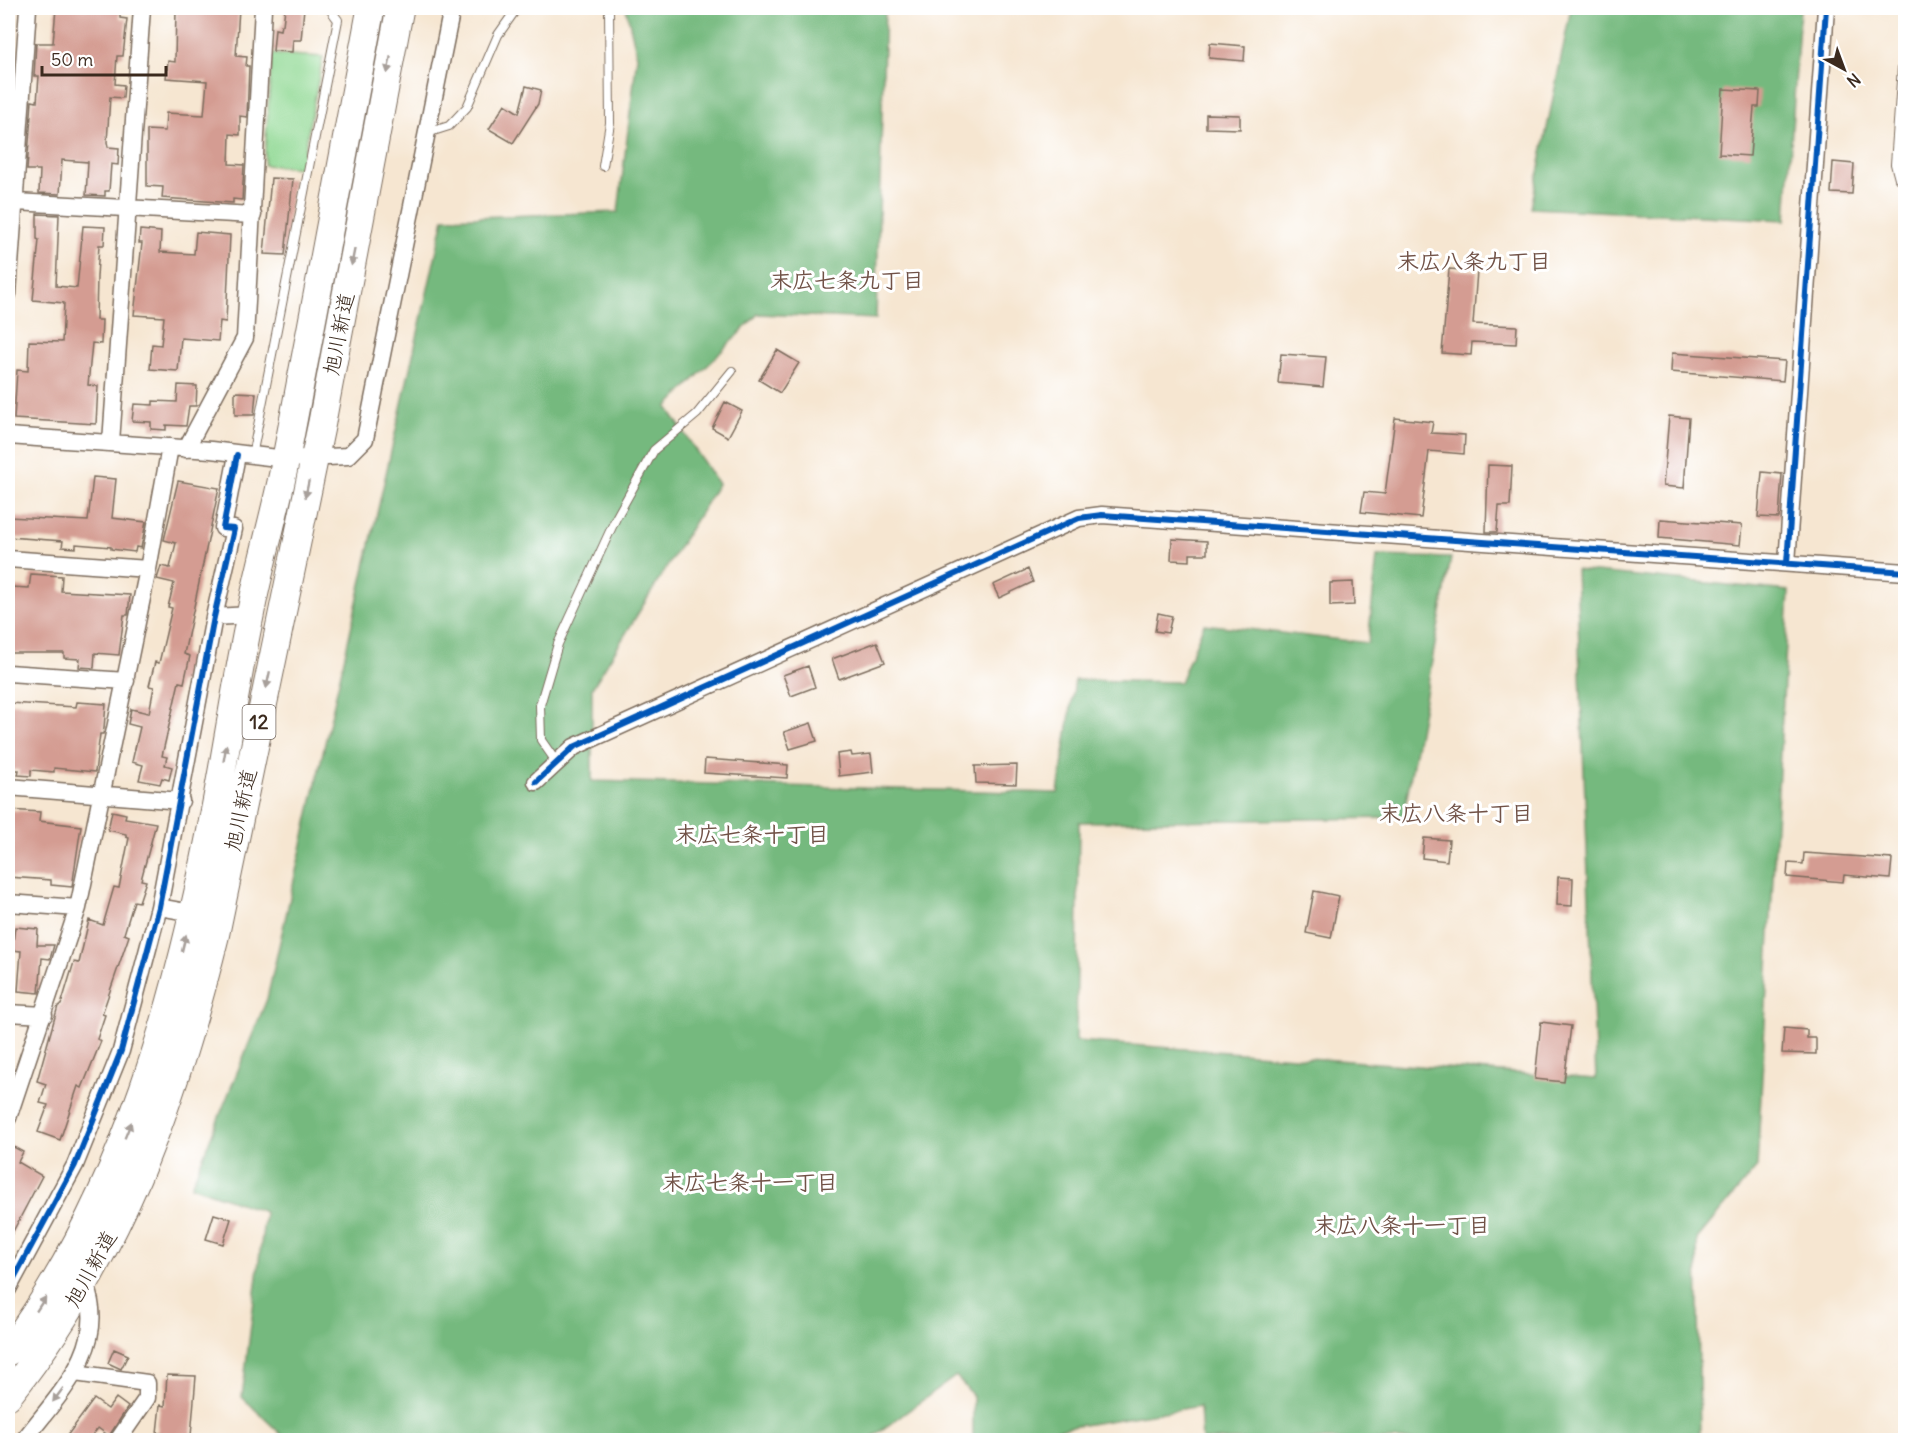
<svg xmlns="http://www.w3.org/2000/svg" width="1913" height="1448" viewBox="0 0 1913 1448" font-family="Delius,'Klee One',sans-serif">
  <rect width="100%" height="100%" fill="#fff"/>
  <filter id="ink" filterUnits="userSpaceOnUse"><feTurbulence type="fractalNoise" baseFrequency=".0167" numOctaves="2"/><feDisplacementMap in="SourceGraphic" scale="12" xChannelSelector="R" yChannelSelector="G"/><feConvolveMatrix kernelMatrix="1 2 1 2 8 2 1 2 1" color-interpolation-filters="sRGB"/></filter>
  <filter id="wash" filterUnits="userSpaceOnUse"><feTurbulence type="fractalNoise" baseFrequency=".008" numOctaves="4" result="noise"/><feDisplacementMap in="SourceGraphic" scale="24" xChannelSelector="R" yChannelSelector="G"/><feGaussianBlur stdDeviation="1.35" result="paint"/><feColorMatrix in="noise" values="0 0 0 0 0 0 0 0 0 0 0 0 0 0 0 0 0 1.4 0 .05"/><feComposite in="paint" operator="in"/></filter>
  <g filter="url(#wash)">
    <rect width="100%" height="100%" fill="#f6e6d1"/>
    <path fill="#91d994" stroke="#668259" stroke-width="1.5" d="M272,54L323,57L301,168L264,165Z"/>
    <path fill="#74b97e" stroke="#58724e" stroke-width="1.5" d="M626,8H885L876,319L758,314L667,407L718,484L592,688V781L1058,793L1075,680L1180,682L1204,624L1368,643L1377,556L1451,558L1403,818L1079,822L1076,1041L1596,1079L1576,570L1789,591L1757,1167L1697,1239L1700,1440H1202L1200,1406L1028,1434L1027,1440H973V1396L956,1376L868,1440H287L242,1397L265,1212L191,1186L267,999L444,218L618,212L637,56Z
      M1571,8H1800L1786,220L1531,208Z"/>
    <g id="blocks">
      <path fill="#d49c92" d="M56,8H120V18L127,19L123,56H117L115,84L124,85L123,98L110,97L107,142L108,147L119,148L118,165L111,164L109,191H105V196L86,195L88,162L62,160L60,194L39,193L40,170H27L32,101L37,102L39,76H34L36,43H53Z
        M176,8H239L236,56L247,57L246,66H249L247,117L240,116V135L230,134L229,164L244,165L242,200L233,199V203L162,198L163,187L147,186V130L165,131L166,113L204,115L207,81L166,78L168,61L175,62Z
        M285,8H304L301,40H293L292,52L273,51L275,29L280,30L281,25H283Z
        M1210,43L1245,46L1244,61L1209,58Z
        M526,86L541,90L538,104L513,143L489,129L505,104L519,113Z
        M1723,89L1760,91L1759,107H1754L1750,156L1719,154Z
        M1206,114L1240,115V129L1206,128Z
        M1833,162L1854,164L1852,194L1831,193Z
        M271,178L293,179L285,255L264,254Z
        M37,214L59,215L56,286L77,288L83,226L105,227L104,245H99L97,277L96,320H102L101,344L92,343L88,385L98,386L96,424L14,419L17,370L28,371L29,341L62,342L64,303L33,300L39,240L37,239Z
        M140,230L161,232L160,252L194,254L196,232L230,235L226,322L220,321L218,341L181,338L178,371L150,369L152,344L161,345L164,317L134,315L142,243H139Z
        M1449,269L1477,271L1473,324L1517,326L1516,344L1472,342L1471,355L1442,353Z
        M777,350L799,363L780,393L759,380Z
        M1672,353L1785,361L1783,381L1671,372Z
        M1281,354L1326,357L1323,387L1278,383Z
        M178,385L197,386L196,406H189L186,426L166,425V430L151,429V422L132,421L134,404L153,405V401L177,402Z
        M235,392L256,393L254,415H235Z
        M725,402L742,411L728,437L712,428Z
        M1669,416L1689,418L1684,488L1663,486Z
        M1395,418L1433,422L1431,433L1465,435L1464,454L1429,451L1421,518L1361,512L1364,492L1385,494Z
        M1488,465L1512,466L1510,506H1499L1497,532H1486Z
        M1762,472L1782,474L1779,518L1758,517Z
        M93,477L116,479L112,518L146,522L141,548L136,547L135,552L111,549V547L76,544V548L62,547L63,541L8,537V517L88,521Z
        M178,481L219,488L184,654L190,656L184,683L179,682L162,756L167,757L165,765L172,767L169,780L162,778L160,784L139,780L143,765L132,762L140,727L128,724L131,709L149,713L154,687L149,686L155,662L159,663L172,608L168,607L174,583L157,579L161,566L170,568L176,543L164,540Z
        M1660,519L1742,525L1740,545L1659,538Z
        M1172,539L1207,541V554H1190V561L1171,560Z
        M1028,569L1033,582L999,598L993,585Z
        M31,574L62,576L61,591L130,595L128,615H124L119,655L95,653L94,668L79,667L80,659L64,658V653H8V590H11V587L29,588Z
        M1353,582L1354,605L1330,606V583Z
        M1158,613L1172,616L1168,633L1155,631Z
        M877,642L885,662L839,679L832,659Z
        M808,666L815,687L791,696L783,675Z
        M77,702L106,704L104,728L103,734H100L95,772L54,768V772L31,770V776L18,775L19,770H11V765L8,764L9,703L76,707Z
        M811,723L817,741L790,749L784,732Z
        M851,752L852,756L871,754L873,772L839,776L837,754Z
        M705,759L788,765L787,778L704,773Z
        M1017,765L1016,784L976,783L975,766Z
        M8,810L40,812L39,821L81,826L72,887L51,885V880L8,877Z
        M112,811L126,814L125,818L156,823L141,880L146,881L139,902L134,901L124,934L129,936L102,1014L105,1015L97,1039L101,1041L82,1088L78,1086L60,1140L38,1132L48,1105L40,1103L46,1084L37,1081L58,1006L61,1005L74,962L79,963L89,920L103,925L114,887L119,888L129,838L126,837V834L108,830Z
        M1424,838L1449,840L1447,861L1422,858Z
        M1804,853L1892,859L1890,879L1844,875L1843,882L1787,877L1788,863L1803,864Z
        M1558,877L1573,878L1572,906L1557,905Z
        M1314,891L1339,896L1331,938L1306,933Z
        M15,927L38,929L37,945H54L50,959L42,958L39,993L18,991L21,951L12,950Z
        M1541,1022L1571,1026L1564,1082L1535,1079Z
        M1784,1028L1807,1030V1038H1816V1054L1782,1053Z
        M8,1144L23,1152L18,1162L42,1176L8,1241Z
        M214,1214L231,1219L223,1244L206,1239Z
        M114,1349L128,1355L121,1369L108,1363Z
        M167,1375L196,1376L191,1436L157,1433L160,1405L165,1406Z
        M116,1398L128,1407L109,1436L98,1428L89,1440H64L94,1399L108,1409Z"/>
    </g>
  </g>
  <g filter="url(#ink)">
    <use href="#blocks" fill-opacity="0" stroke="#7c6c5d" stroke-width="1.5"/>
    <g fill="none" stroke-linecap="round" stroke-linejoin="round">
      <defs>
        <path id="service" d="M1906,11L1895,164L1899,179L1906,185
          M427,133L449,126L467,107L498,35L517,8
          M603,166L610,123L609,8
          M252,456L338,20L329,8
          M557,763L541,740L540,705L558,644L616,518L654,450L697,414L732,371"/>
        <path id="minor" d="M15,202L253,215
          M8,294L28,8
          M8,436L211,450L286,459L348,456L365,439L452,8
          M111,442L142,8
          M186,449L245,338L263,8
          M8,559L148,569
          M1787,563L1826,8
          M214,617L250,615
          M8,673L126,681
          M536,782L574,747L1079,518L1102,515L1906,572
          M8,787L181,801
          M8,903L78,908
          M159,907L192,913
          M8,1013L44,1015
          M8,1118L78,908L148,569L170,447
          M8,1289L75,1165L121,1051L159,907L214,617L234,529L223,528L237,455
          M75,1373L147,1383V1398L118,1440
          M24,1440C58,1395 110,1346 85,1285"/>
        <path id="trunk" d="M8,1352C126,1193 180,995 216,803C228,741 237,678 250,616C260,563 276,511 286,458C315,308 343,157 371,8
          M8,1396C118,1258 173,1107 215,937L322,422L400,8"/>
      </defs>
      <use href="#service" stroke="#7c6c5d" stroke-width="10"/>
      <use href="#minor" stroke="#7c6c5d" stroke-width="19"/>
      <use href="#trunk" stroke="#7c6c5d" stroke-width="29"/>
      <use href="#service" stroke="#fff" stroke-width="8"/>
      <use href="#minor" stroke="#fff" stroke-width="16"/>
      <use href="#trunk" stroke="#fff" stroke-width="27"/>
      <defs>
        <path id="cycleway" d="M1787,563L1826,8
          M536,782L574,747L1079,518L1102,515L1906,572
          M8,1289L75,1165L121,1051L159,907L214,617L234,529L223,528L237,455"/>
      </defs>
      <use href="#cycleway" stroke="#fff" stroke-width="10"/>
      <use href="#cycleway" stroke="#0057b8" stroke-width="6"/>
    </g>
    <defs><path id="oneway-solid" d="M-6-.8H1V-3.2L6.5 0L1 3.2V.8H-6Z" transform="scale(1.5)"/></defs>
    <g fill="#a79f9a">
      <use href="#oneway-solid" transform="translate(389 65) rotate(101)"/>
      <use href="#oneway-solid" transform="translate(353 257) rotate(101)"/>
      <use href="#oneway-solid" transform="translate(307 489) rotate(102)"/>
      <use href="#oneway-solid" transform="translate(268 680) rotate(102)"/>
      <use href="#oneway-solid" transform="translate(225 753) rotate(-80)"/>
      <use href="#oneway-solid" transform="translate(184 943) rotate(-76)"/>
      <use href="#oneway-solid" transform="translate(128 1130) rotate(-68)"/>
      <use href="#oneway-solid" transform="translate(41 1304) rotate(-57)"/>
      <use href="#oneway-solid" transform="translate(58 1395) rotate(127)"/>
    </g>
  </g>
  <g text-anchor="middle" stroke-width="6" stroke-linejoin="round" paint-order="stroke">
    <rect fill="#fff" stroke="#766a62" stroke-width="1.5" x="242.5" y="705" width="33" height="34" rx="4.5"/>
    <g font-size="20" font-weight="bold" fill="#3b2a1e">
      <text x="259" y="729">12</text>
    </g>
    <g font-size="21" fill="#3b2a1e" stroke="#fff">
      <text transform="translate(339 334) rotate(-79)" y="7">旭川新道</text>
      <text transform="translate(241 810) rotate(-78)" y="7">旭川新道</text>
      <text transform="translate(91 1269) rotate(-61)" y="7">旭川新道</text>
    </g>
    <g font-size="22" font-weight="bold" fill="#715247" stroke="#fff">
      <text x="1474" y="269">末広八条九丁目</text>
      <text x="847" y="288">末広七条九丁目</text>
      <text x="1456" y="821">末広八条十丁目</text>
      <text x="752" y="842">末広七条十丁目</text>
      <text x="750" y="1190">末広七条十一丁目</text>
      <text x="1402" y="1233">末広八条十一丁目</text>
    </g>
  </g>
  <rect width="1913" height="1448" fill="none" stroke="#fff" stroke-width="30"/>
  <g transform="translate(1844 69) rotate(139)" stroke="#ffffff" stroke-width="4.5" paint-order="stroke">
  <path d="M0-4.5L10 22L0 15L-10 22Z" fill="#3b2a1e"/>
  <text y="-9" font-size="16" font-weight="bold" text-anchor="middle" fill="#3b2a1e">N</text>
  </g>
  <path d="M42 66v9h124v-9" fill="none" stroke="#3b2a1e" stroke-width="3"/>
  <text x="51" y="66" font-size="18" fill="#3b2a1e" stroke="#ffffff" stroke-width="4.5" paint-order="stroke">50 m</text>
</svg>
